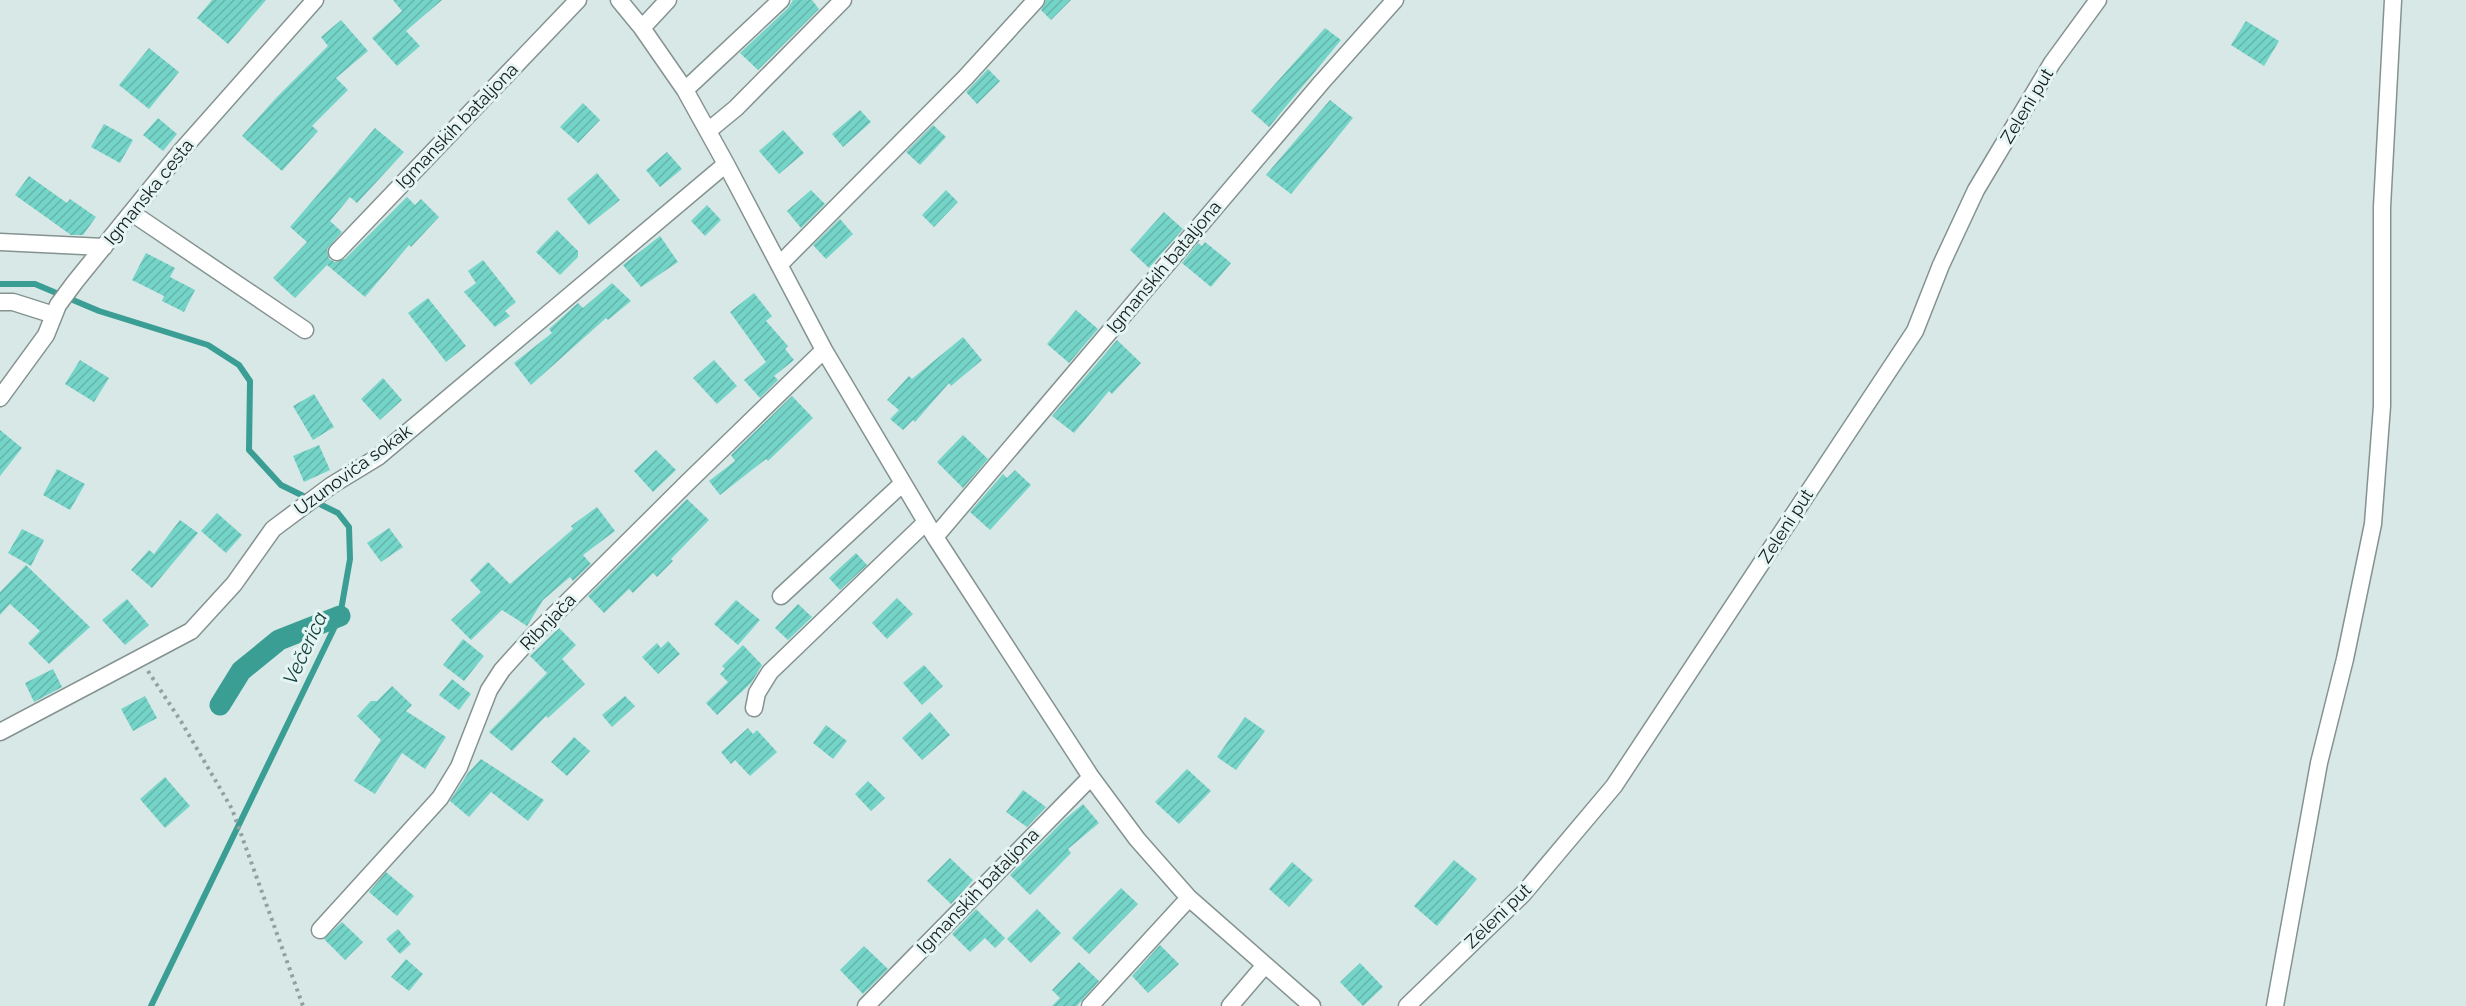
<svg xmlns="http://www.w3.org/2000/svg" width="2466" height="1006" viewBox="0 0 2466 1006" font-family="Raleway,sans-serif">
  <defs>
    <pattern id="building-hatch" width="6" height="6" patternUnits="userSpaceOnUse" patternTransform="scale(1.5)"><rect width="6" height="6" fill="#74d4c8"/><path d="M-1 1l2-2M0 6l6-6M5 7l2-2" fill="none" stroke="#64b5ab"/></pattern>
  </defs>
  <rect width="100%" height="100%" fill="#d8e8e6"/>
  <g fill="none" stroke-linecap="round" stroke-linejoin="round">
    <path stroke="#3a9e94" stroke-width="6" d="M0,284H35L99,311L208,345L239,365L250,381L249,450L281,485L338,513L349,527L350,559L340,616L151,1006"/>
    <path stroke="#3a9e94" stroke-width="21" d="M220,705L241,671L279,640L340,616"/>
  </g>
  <path fill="url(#building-hatch)" d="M212,0H266L228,44L197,18Z
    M393,0H442L406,31L420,46L397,66L372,38L402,11Z
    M793,0H812L819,9L758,70L740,53L788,8Z
    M1046,0H1071L1051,20L1041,10Z
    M341,20L368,51L336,78L348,90L312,126L318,131L282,171L242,136L276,98L328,46L321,37Z
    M2246,21L2279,41L2264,66L2231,45Z
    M1325,28L1341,40L1269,127L1251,111Z
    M149,48L179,72L149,109L119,85Z
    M988,69L1000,81L977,104L966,92Z
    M1330,100L1353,118L1291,194L1266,175Z
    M583,103L600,120L578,143L560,127Z
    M860,110L871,122L843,147L832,134Z
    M158,118L177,134L163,151L143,135Z
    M104,124L133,140L120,163L91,147Z
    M933,125L946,137L920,165L906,152Z
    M375,128L404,152L357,203L350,197L330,221L342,232L327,249L329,259L335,262L345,259L407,197L415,205L421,199L439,217L411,247L409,245L365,297L327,265L295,298L273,278L307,242L290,227Z
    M783,130L804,153L779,174L759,151Z
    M667,152L682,169L660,187L646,170Z
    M597,173L620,200L589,225L567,199Z
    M29,176L67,203L70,199L96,217L83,235H71L15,195Z
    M811,190L825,204L801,228L787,211Z
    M946,190L958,202L934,227L922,215Z
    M707,205L721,220L705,236L691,221Z
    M1164,212L1183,229L1149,268L1130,250Z
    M840,219L853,234L826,259L813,245Z
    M557,230L578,251V257L560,275L536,252Z
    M660,236L678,262L641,287L623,265Z
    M1205,242L1231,263L1211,287L1182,263L1198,243L1202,246Z
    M146,253L175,268L170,277L195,290L184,312L162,301L164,296L132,280Z
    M483,260L516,302L505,311L510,316L495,327L464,292L476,283L468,271Z
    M612,283L631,301L608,320L606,318L531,385L514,363L552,333L549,329L578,303L583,308Z
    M754,293L772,316L766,321L788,346L785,349L794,360L774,376L778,380L760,398L744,380L766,362L730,312Z
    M428,298L466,346L446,362L408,313Z
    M1076,310L1098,329L1069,363L1047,344Z
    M963,337L982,360L951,386L949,383L915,422L913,420L903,430L890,419L899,410L887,400L909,376L912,379Z
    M1117,340L1141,363L1112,394L1109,391L1074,433L1052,416Z
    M80,360L109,378L94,402L65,384Z
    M714,360L737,386L717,404L693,378Z
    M383,378L402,400L380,420L361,399Z
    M314,394L334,427L313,440L293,406Z
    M792,396L813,418L768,461L766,459L720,495L709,481L735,461L731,455Z
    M0,430L22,448L0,476Z
    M963,435L988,459L963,488L937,462Z
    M319,445L330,470L304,482L293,456Z
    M656,450L676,470L653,492L634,471Z
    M57,469L85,484L70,510L43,495Z
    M1015,470L1031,485L990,530L970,512L1003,474L1007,478Z
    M687,499L709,520L671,559L673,561L657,577L653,573L633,593L629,589L604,613L588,596Z
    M597,507L615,531L583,555L591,564L573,581L570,577L543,600L527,626L502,610L471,640L451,620L481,592L470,580L488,562L510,584L573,529L571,526Z
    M217,513L242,535L226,553L201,531Z
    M180,520L198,533L152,588L131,570L149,550L154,554Z
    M389,528L403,547L381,562L367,543Z
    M22,529L44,540L31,566L8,553Z
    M856,553L867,565L840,590L829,578Z
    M26,565L90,627L49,664L28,643L40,631L10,604L0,615V592Z
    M897,598L913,614L887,639L872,623Z
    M127,599L149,625L125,645L102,620Z
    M736,600L760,620L738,645L714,624Z
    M798,604L812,617L788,640L775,628Z
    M559,628L576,645L562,659L585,684L548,718L546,716L512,751L489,732L547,673L530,656Z
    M463,639L484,656L464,681L443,665Z
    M668,641L680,654L658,674L642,657L657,643L661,648Z
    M743,645L762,665L751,683L717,715L706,703L728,682L720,674L725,669L722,666Z
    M924,665L943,686L922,705L903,683Z
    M53,669L62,687L34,702L25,683Z
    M452,679L471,694L459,710L439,695Z
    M392,686L412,705L406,711L446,737L425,769L402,753L375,794L354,781L381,740L357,716L371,701H377Z
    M145,696L157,718L133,731L121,709Z
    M625,696L635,706L612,727L602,715Z
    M930,712L950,735L922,760L902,738Z
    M1245,717L1265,731L1236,770L1217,757Z
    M826,725L847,741L833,759L813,743Z
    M748,728L753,734L757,730L777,752L750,776L735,760L731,764L721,752Z
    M574,737L590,751L567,776L551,762Z
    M481,759L544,800L528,821L491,792L469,817L450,801L468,773Z
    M1187,769L1211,791L1179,824L1155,802Z
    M165,777L190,806L165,828L140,799Z
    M868,781L885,798L871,811L855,794Z
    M1023,790L1046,807L1027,827L1006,812Z
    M1083,804L1099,823L1068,849L1071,853L1030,895L1010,875L1064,820Z
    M950,858L973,880L951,904L927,881Z
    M1454,860L1477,879L1437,926L1414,906Z
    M1292,862L1313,880L1289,907L1269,889Z
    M386,872L414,896L397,916L369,892Z
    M1121,888L1138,904L1089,954L1072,938Z
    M976,909L1005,938L995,948L985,938L970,952L952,934Z
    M1037,909L1061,933L1031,963L1007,939Z
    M342,922L363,942L345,960L324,939Z
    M398,929L411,944L400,954L386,939Z
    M1160,945L1179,964L1148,993L1132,976Z
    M864,946L888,969L863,994L840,970Z
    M406,959L423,974L409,991L391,977Z
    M1079,962L1099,981L1077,1006H1052L1060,998L1052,990Z
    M1360,963L1383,987L1363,1006L1340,982Z"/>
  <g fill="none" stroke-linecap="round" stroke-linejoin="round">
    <defs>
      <path id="street" d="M619,0L642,28L685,90L726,164L824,350L935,537L1091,777L1137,839L1189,898L1312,1006
        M642,28L668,0
        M685,90L781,0
        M708,131L736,108L843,0
        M132,213L305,330
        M0,242L104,247
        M337,252L578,0
        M779,265L965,78L1036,0
        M0,302H13L54,315
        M0,398L46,335L58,305L75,282L182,150L315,0
        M935,537L1321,83L1395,0
        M781,596L903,483
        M754,708L757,693L770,672L926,522
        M0,732L191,631L234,584L273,529L332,485L378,457L726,164
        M320,930L440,798L459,767L489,690L502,670L530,639L687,483L824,350
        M866,1006L1091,777
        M1090,1006L1189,898
        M1230,1006L1265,965
        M1407,1006L1523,894L1614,786L1915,331L1941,265L1976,190L2052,63L2098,0
        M2275,1006L2319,763L2345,659L2373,524L2382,406V207L2393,0"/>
    </defs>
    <use href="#street" stroke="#849390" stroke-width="19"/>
    <path stroke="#93a09e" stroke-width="4" stroke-dasharray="3 4.5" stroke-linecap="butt" d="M148,671L182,723L232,809L303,1006"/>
    <use href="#street" stroke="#fff" stroke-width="16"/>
  </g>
  <g text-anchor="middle" stroke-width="6" stroke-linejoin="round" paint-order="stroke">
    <g font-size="18" fill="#131918" stroke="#e5f5f3">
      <text transform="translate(2027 106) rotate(-59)" y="6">Zeleni put</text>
      <text transform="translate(457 126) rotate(-46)" y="6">Igmanskih bataljona</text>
      <text transform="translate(149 192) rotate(-51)" y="6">Igmanska cesta</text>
      <text transform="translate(1164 267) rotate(-50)" y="6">Igmanskih bataljona</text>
      <text transform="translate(353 470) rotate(-36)" y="6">Uzunovića sokak</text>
      <text transform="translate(1786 526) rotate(-57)" y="6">Zeleni put</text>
      <text transform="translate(548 622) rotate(-46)" y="6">Ribnjača</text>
      <text transform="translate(978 891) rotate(-46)" y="6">Igmanskih bataljona</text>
      <text transform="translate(1498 916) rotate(-44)" y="6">Zeleni put</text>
    </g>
    <g font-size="20" font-style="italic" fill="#123f3a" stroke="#e5f5f3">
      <text transform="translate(305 648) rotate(-65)" y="7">Večerica</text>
    </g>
  </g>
</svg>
